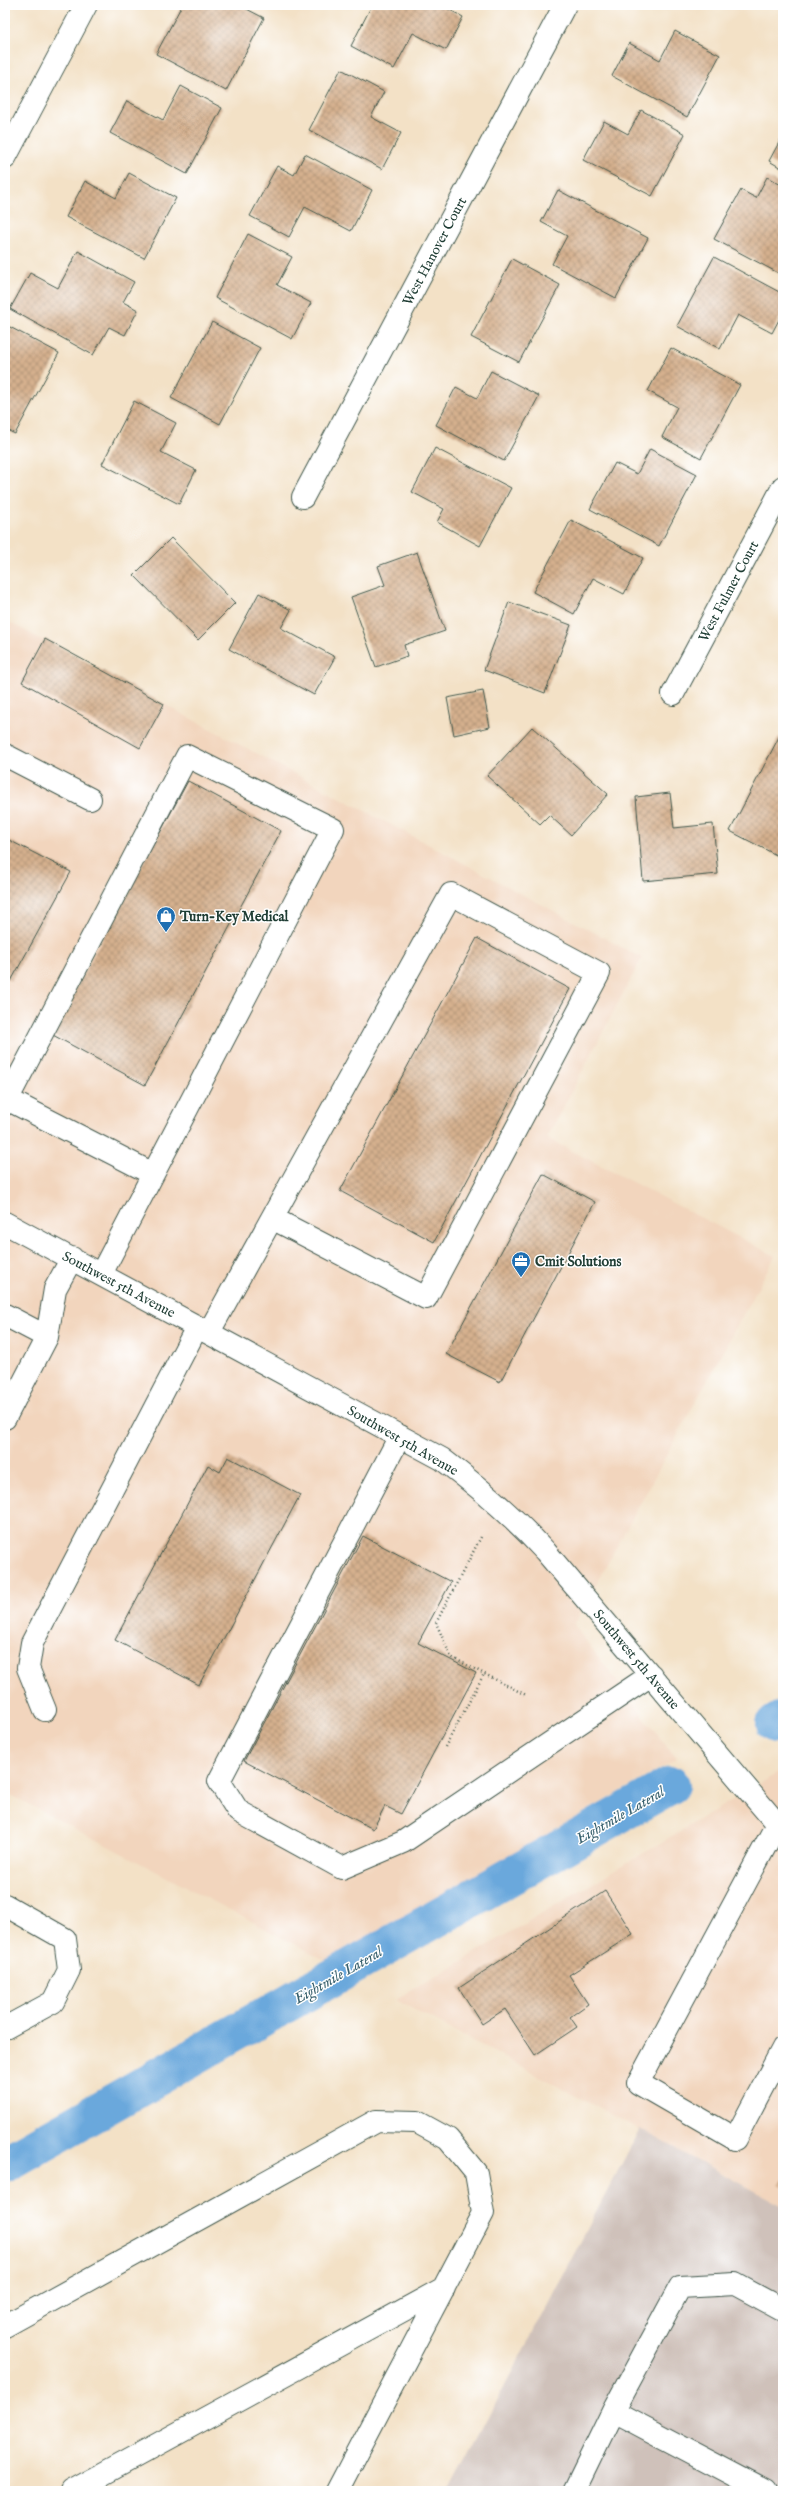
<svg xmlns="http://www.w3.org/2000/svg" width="788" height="2496" viewBox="0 0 788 2496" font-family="'IM FELL English',serif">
  <defs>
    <pattern id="building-cross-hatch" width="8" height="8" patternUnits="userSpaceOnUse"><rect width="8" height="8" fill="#d5b08e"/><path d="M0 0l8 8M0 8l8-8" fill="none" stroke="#ac9075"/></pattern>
  </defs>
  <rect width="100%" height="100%" fill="#fff"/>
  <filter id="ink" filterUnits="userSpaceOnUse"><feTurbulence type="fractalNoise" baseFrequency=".025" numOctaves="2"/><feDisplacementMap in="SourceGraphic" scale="8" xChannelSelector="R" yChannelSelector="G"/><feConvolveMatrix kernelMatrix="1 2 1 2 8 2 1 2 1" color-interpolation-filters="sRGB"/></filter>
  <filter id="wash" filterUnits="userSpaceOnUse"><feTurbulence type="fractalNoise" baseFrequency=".012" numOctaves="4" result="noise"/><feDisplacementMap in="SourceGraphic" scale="16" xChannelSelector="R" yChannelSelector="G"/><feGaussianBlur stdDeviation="0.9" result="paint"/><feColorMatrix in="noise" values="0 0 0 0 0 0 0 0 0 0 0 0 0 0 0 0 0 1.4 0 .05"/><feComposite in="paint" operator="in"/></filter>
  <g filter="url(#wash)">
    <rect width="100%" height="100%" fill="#f3e1c6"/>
    <path fill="#f2d5bd" d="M5,620L642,958L547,1138L775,1256L574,1625L676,1759L327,1961L5,1792Z
      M783,1770V2206L396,2000Z"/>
    <path fill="#cfc1ba" d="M640,2129L783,2206V2491H449Z"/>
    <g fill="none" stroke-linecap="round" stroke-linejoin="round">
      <path stroke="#6ba8dc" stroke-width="38" d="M775,1724L783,1719
        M5,2164L671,1785"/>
    </g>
    <g id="blocks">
      <path fill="url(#building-cross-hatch)" d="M182,5H239L264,18L226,91L156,54Z
        M372,5H441L463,17L446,50L413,33L394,69L351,46Z
        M675,31L720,55L687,117L612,76L629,43L660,60Z
        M341,69L384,92L371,117L401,133L382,169L309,130Z
        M181,86L222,108L187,174L110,133L127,101L163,120Z
        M641,110L685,134L652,196L583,160L604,121L628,134Z
        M783,135V169L769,161Z
        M305,154L372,190L351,231L305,207L289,237L250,216L277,166L294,175Z
        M129,173L176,198L144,258L66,217L85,181L116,198Z
        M767,177L783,186L782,275L714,239L741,190L756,198Z
        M558,190L648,238L616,298L552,264L567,236L541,222Z
        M248,234L292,257L277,285L311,303L292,339L215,298Z
        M78,251L134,282L123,302L138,310L125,335L109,327L93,355L10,309L30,273L58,288Z
        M714,257L783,294V312L772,333L738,315L720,349L677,326Z
        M512,259L560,285L519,362L471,337Z
        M212,322L260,348L220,424L171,398Z
        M6,325L59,353L15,434L5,429Z
        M671,348L740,385L701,458L662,437L677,407L648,391Z
        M491,371L539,396L504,461L436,425L456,387L477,398Z
        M134,401L176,423L161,452L196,470L179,504L102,464Z
        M435,448L511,488L480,546L437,522L444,509L412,492Z
        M650,449L697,474L659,546L590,509L615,463L637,474Z
        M571,520L643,558L624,594L593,578L574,614L533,592Z
        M171,538L235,603L198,640L134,575Z
        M417,552L445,631L404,645L407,656L376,667L351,597L385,585L378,566Z
        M259,593L291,610L281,628L335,657L314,695L229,649Z
        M509,602L571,625L545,693L484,670Z
        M45,639L164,704L140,748L22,682Z
        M483,691L490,727L454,735L447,698Z
        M532,727L608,794L571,835L549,815L540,824L487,776Z
        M779,737L783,739V851L780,857L730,831Z
        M188,781L281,831L145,1085L51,1034Z
        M670,793L674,828L713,824L718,874L643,881L636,797Z
        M5,838L71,872L11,981L5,978Z
        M477,938L570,989L434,1242L340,1191Z
        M543,1174L595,1202L500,1382L446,1354Z
        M228,1457L300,1495L199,1685L115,1640L208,1465L220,1472Z
        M363,1536L451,1582L418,1643L476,1673L401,1814L385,1806L373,1829L244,1761Z
        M605,1891L633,1934L569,1975L588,2004L570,2017L577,2027L535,2055L505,2009L482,2024L459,1988Z
        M783,2178V2186L779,2184Z"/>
    </g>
  </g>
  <g filter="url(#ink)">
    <use href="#blocks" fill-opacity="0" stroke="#3f564a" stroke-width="1"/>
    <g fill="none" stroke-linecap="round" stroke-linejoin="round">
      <defs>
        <path id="minor" d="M5,158L86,5
          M303,497L565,5
          M673,694L783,487
          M5,755L90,799
          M7,1099L153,1174
          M5,1104L187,756L333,829L101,1274
          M5,1223L442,1459C479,1487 513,1516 545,1551L783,1831
          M5,1315L47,1337
          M209,1332L451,894L599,973L426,1298L272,1218
          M5,1418L47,1337L55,1289L72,1258
          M400,1436L219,1781L238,1811L342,1868L403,1842L651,1675
          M45,1710L28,1668L32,1643L197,1327
          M777,1824L638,2083L735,2139L783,2048
          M5,1905L65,1939L69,1970L53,2002L5,2028
          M5,2326L376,2121L417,2122L448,2139L476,2173L483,2213L337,2491
          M613,2411L680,2287L735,2284L783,2310
          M72,2491L444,2288
          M574,2491L613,2411L765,2491"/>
      </defs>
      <use href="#minor" stroke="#3f564a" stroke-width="24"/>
      <path stroke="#3f564a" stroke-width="2.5" stroke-dasharray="1 3" stroke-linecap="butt" d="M481,1537L436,1623L451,1657L526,1695
        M445,1747L484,1674"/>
      <use href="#minor" stroke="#fff" stroke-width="22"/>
    </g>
  </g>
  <defs>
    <symbol id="shop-pin" viewBox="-11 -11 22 30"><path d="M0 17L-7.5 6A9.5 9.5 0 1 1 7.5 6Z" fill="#1f6fb2" stroke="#fff"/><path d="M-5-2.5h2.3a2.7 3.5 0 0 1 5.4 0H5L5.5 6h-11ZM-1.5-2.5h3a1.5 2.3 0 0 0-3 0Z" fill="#fff"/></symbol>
    <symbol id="office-pin" viewBox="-11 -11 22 30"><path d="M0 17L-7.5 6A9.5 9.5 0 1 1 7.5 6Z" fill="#1f6fb2" stroke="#fff"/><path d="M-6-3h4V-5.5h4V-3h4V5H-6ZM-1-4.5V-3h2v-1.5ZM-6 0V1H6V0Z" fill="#fff"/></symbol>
  </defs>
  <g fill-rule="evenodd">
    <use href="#shop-pin" x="155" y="905" width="22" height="30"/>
    <use href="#office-pin" x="510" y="1250" width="22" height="30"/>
  </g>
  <g text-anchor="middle" stroke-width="3" stroke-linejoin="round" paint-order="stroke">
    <g font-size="14" fill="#1f3d34" stroke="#fff">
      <text transform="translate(434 251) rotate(-62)" y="5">West Hanover Court</text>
      <text transform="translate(728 591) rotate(-62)" y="5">West Fulmer Court</text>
      <text transform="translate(119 1284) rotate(28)" y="5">Southwest 5th Avenue</text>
      <text transform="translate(403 1440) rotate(30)" y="5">Southwest 5th Avenue</text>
      <text transform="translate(637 1659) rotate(50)" y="5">Southwest 5th Avenue</text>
    </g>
    <g font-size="14" font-weight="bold" fill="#1f3d34" stroke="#fff" text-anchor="start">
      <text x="180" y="921">Turn-Key Medical</text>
      <text x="535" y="1266">Cmit Solutions</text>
    </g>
    <g font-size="15" font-style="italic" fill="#3a626f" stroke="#fff">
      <text transform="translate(620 1815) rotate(-30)" y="5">Eightmile Lateral</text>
      <text transform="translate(338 1975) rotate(-30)" y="5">Eightmile Lateral</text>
    </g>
  </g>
  <rect width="788" height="2496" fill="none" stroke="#fff" stroke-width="20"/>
</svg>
